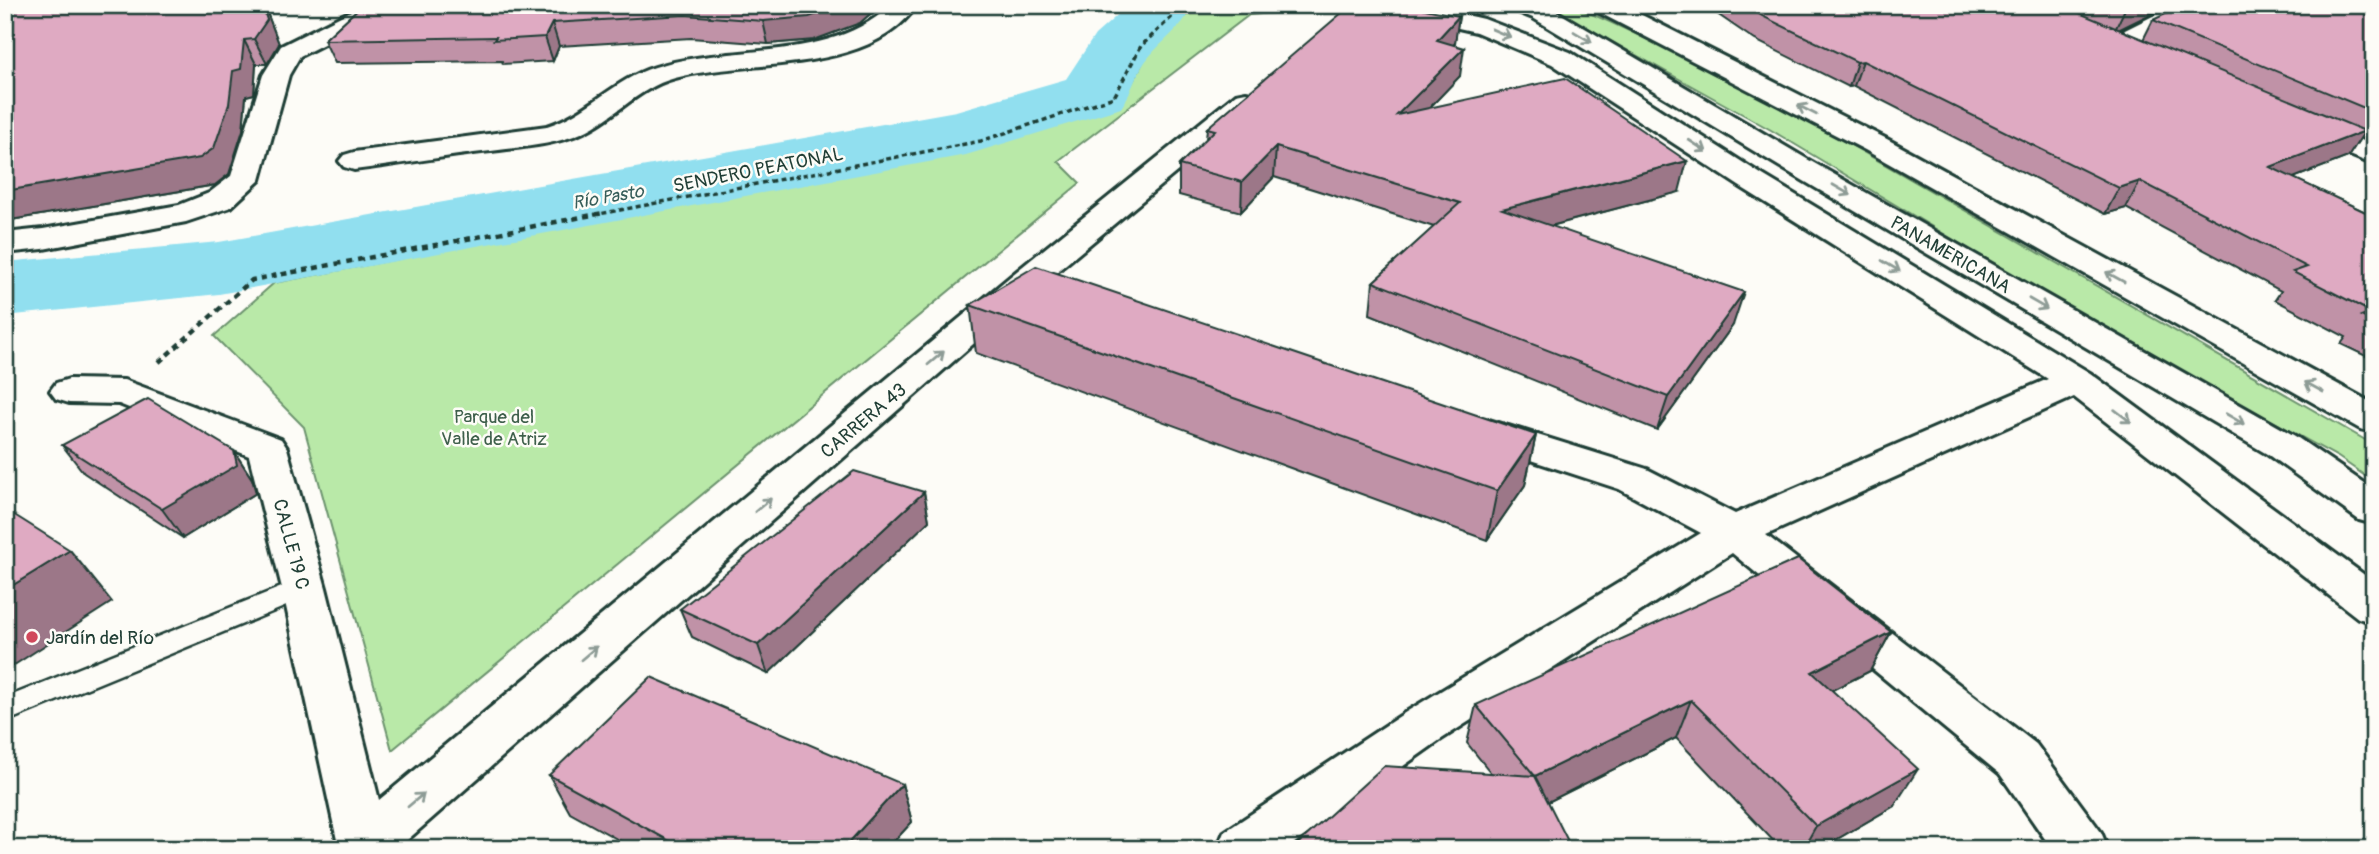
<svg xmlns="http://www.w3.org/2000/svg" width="2379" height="854" viewBox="0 0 2379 854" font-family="Pangolin,sans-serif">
  <rect width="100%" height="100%" fill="#fdfcf7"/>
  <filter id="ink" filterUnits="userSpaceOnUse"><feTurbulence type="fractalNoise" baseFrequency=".0143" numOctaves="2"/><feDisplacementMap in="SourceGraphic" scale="14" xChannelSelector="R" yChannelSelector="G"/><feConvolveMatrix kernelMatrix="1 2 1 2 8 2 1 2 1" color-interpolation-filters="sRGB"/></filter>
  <g filter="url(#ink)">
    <path fill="#b9e9a8" stroke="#6c936e" stroke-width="2" d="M1186,5H1297L1288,12L1249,15L1058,161L1080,183L392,750L304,427L214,336L274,283L985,146L1123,101L1152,45L1187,15Z
      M1546,5H1571L1610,22L1681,55L1816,125L2374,445V482L2338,457L2077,314L1771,130Z"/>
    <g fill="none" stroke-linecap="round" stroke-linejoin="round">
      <path fill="#91dfef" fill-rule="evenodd" d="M1121,5H1185L1187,16C1175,34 1157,45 1145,62C1135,76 1131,94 1121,108L966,155L219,294L5,316V262L219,242L956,111L1066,79L1095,35L1122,11Z"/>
      <defs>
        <path id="lane" d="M304,578L313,581L317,588L313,595L5,722V698Z"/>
        <path id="street" d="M363,5H394L391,10L300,56L289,75L260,180L231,207L186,222L43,249L5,253V233L43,229L179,205L209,193L231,176L263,75L281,46Z
          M891,5H917C868,77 748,58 675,78C636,88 611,123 574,136C547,146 519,147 491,151C445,156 400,164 354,170L344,167L339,161L344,155L354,152L547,126C587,114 615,79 655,67C732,43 828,64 891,5Z
          M1376,5H1423L1484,19L1570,52L1761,174L2090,373L2374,582V623L2358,618L2074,397L1766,535L2036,744L2101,832L2108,849H2052L2000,774L1732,553L1440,740L1286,849H1217L1224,832L1406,712L1701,533L1619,489L1469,440L1464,431L1469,422L1483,418L1647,469L1735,514L2048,379L1739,186L1552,64L1476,32L1379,10Z
          M2175,5H2207L2204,10L2123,50L2114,53L2105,50L2101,45L2105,40Z
          M1246,92L1256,94L1260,100L1256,106L1036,289L397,849H333L337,840L282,588L249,456L119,404L69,403L56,399L50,391L56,383L69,379L124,380L281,439L287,448L326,588L379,800L1012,275L1236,94Z
          M2307,118L2374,145V165L2297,133L2293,127L2297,121Z"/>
        <path id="primary" d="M1510,5H1544L1551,8L1807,159L2295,436L2374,490V524L2359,520L2267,454L1787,171L1533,18L1513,10Z
          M1591,5H1622L1885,138L2374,404V432L2360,429L1865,150L1594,10Z"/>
      </defs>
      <use href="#lane" stroke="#1f3d34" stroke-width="5"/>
      <use href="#street" stroke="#1f3d34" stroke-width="6"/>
      <use href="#primary" stroke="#1f3d34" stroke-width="6"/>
      <path stroke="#1f3d34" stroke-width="3.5" stroke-dasharray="5 3.5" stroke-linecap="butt" d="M594,215L981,141L1114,97L1141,46L1174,15L1172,5"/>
      <path stroke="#1f3d34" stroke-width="4.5" stroke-dasharray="6 5" stroke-linecap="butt" d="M159,362L252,280L603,213"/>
      <use href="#lane" fill="#fdfcf7" fill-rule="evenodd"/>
      <use href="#street" fill="#fdfcf7" fill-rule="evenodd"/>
      <use href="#primary" fill="#fdfcf7" fill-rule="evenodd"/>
    </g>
    <path fill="#c092a7" stroke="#1f3d34" stroke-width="2" d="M5,5H264L279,44L267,64H256L254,94L246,96L243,130L229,174L215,185L5,221Z
      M362,5H880L860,23L814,40L768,44L691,38L559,46L553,61L503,64L502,61L335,63L324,40Z
      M1704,5H2169L2119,30L2143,40L2153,20L2374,5V144L2360,138L2348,157L2293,178L2374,216V360L2341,344L2346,337L2275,300L2281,291L2126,208L2105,214L1854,86L1849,87L1755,40Z
      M1459,16L1454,45L1460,76L1429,108L1679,192L1551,226L1733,325L1657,430L1370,314L1373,282L1434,227L1274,177L1241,212L1179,195V165L1206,139L1207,128Z
      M970,305L1536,435L1525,485L1487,540L976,353Z
      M62,445L234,451L252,479L256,493L183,538L84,473Z
      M924,492L929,521L768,674L692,637L680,609Z
      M1891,632L1870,671L1832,690L1894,806L1820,849H1781L1676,738L1548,802L1491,773L1467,743L1476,705Z
      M549,775L902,784L912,822L887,849H635L570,813Z"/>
    <path fill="#9c7788" stroke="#1f3d34" stroke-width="2" d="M262,5H264L279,44L267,64L254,39Z
      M843,5H880L860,23L814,40L768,44L763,21Z
      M2132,5H2169L2114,32L2125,9Z
      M1459,16L1455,43L1433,68L1437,40Z
      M552,23L559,46L553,61L545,37Z
      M244,40L256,64L254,94L246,96L243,130L229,174L215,185L5,221V191Z
      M1464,48L1460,76L1394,145L1397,115Z
      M1863,61L1854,86L1849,87L1857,62Z
      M2365,131L2348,157L2254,193L2270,167Z
      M1276,147L1274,177L1241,212L1242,182Z
      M1687,161L1679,192L1497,240L1502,209Z
      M2140,181L2126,208L2105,214L2119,188Z
      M1744,292L1733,325L1657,430L1668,397Z
      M1536,435L1525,485L1487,540L1497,491Z
      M234,451L252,479L256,493L183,538L162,509Z
      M924,492L929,521L768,674L758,645Z
      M70,550L112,602L5,671V590Z
      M1891,632L1870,671L1793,710L1812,672Z
      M1691,700L1676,738L1524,814L1535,776Z
      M1918,769L1894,806L1820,849H1803L1816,826Z
      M902,784L912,822L887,849H843Z"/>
    <path fill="#dfaac2" stroke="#1f3d34" stroke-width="2" d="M5,5H262L267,20L254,39L244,40L241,69L233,71L229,104L214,148L200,158L5,191Z
      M362,5H843L809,17L763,21L685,15L552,23L545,37L494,40L496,37L324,40Z
      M1351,5H1406L1459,16L1437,40L1464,48L1397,115L1565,78L1687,161L1502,209L1744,292L1668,397L1373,282L1460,203L1276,147L1242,182L1179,165L1215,130L1207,128Z
      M1746,5H2060L2365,131L2270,167L2374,216V322L2361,316L2371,312L2293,272L2307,267L2140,181L2119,188L1863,61L1857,62L1762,16Z
      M2117,5H2132L2125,9Z
      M2184,5H2374V112L2153,20Z
      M1036,266L1536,435L1497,491L970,305Z
      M148,399L234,451L237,465L162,509L62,445Z
      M854,471L924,492L758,645L680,609Z
      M5,509L70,550L5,590Z
      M1798,559L1891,632L1812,672L1918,769L1816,826L1691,700L1535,776L1476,705Z
      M651,677L902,784L843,849H684L549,775Z
      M1384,766L1535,776L1572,849H1292Z"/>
    <defs><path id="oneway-shaft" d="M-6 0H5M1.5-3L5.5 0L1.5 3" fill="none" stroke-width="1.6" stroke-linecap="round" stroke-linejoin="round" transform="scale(1.75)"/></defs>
    <g stroke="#8e9c96">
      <use href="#oneway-shaft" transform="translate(1501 33) rotate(23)"/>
      <use href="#oneway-shaft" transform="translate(1583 37) rotate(31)"/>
      <use href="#oneway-shaft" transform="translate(1807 110) rotate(-153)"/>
      <use href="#oneway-shaft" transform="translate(1698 146) rotate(33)"/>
      <use href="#oneway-shaft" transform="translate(1842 190) rotate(30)"/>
      <use href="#oneway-shaft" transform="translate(1891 266) rotate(31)"/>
      <use href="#oneway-shaft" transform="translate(2115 277) rotate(-151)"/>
      <use href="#oneway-shaft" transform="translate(2038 304) rotate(30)"/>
      <use href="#oneway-shaft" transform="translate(936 358) rotate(-40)"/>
      <use href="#oneway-shaft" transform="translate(2314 387) rotate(-151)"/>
      <use href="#oneway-shaft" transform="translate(2123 416) rotate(37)"/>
      <use href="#oneway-shaft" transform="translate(2235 419) rotate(30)"/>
      <use href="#oneway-shaft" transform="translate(763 505) rotate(-40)"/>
      <use href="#oneway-shaft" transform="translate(589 653) rotate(-40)"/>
      <use href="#oneway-shaft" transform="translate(416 800) rotate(-40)"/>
    </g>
  </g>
  <circle fill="#d1495b" stroke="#fdfcf7" stroke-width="2.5" cx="32" cy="637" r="7"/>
  <g text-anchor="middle" stroke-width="5" stroke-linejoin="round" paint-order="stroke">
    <g font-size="18" font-style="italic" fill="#365d59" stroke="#fdfcf7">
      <text transform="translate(608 197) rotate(-10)" y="6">Río Pasto</text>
    </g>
    <g font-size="19" fill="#1f3d34" stroke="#fdfcf7">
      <text transform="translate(758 169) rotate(-11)" y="7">SENDERO PEATONAL</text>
      <text transform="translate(1951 254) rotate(30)" y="7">PANAMERICANA</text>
      <text transform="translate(863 420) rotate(-40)" y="7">CARRERA 43</text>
      <text transform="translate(292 544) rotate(75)" y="7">CALLE 19 C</text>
    </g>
    <g font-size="19" fill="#3e5f4b" stroke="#fdfcf7">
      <text x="494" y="423">Parque del<tspan x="494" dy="22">Valle de Atriz</tspan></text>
    </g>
    <g font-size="19" fill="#1f3d34" stroke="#fdfcf7" text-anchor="start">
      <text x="46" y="644">Jardín del Río</text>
    </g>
  </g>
  <rect width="2379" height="854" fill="none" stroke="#fdfcf7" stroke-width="28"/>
  <rect x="14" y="14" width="2351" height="826" fill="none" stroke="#1f3d34" stroke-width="2.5" filter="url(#ink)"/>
</svg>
